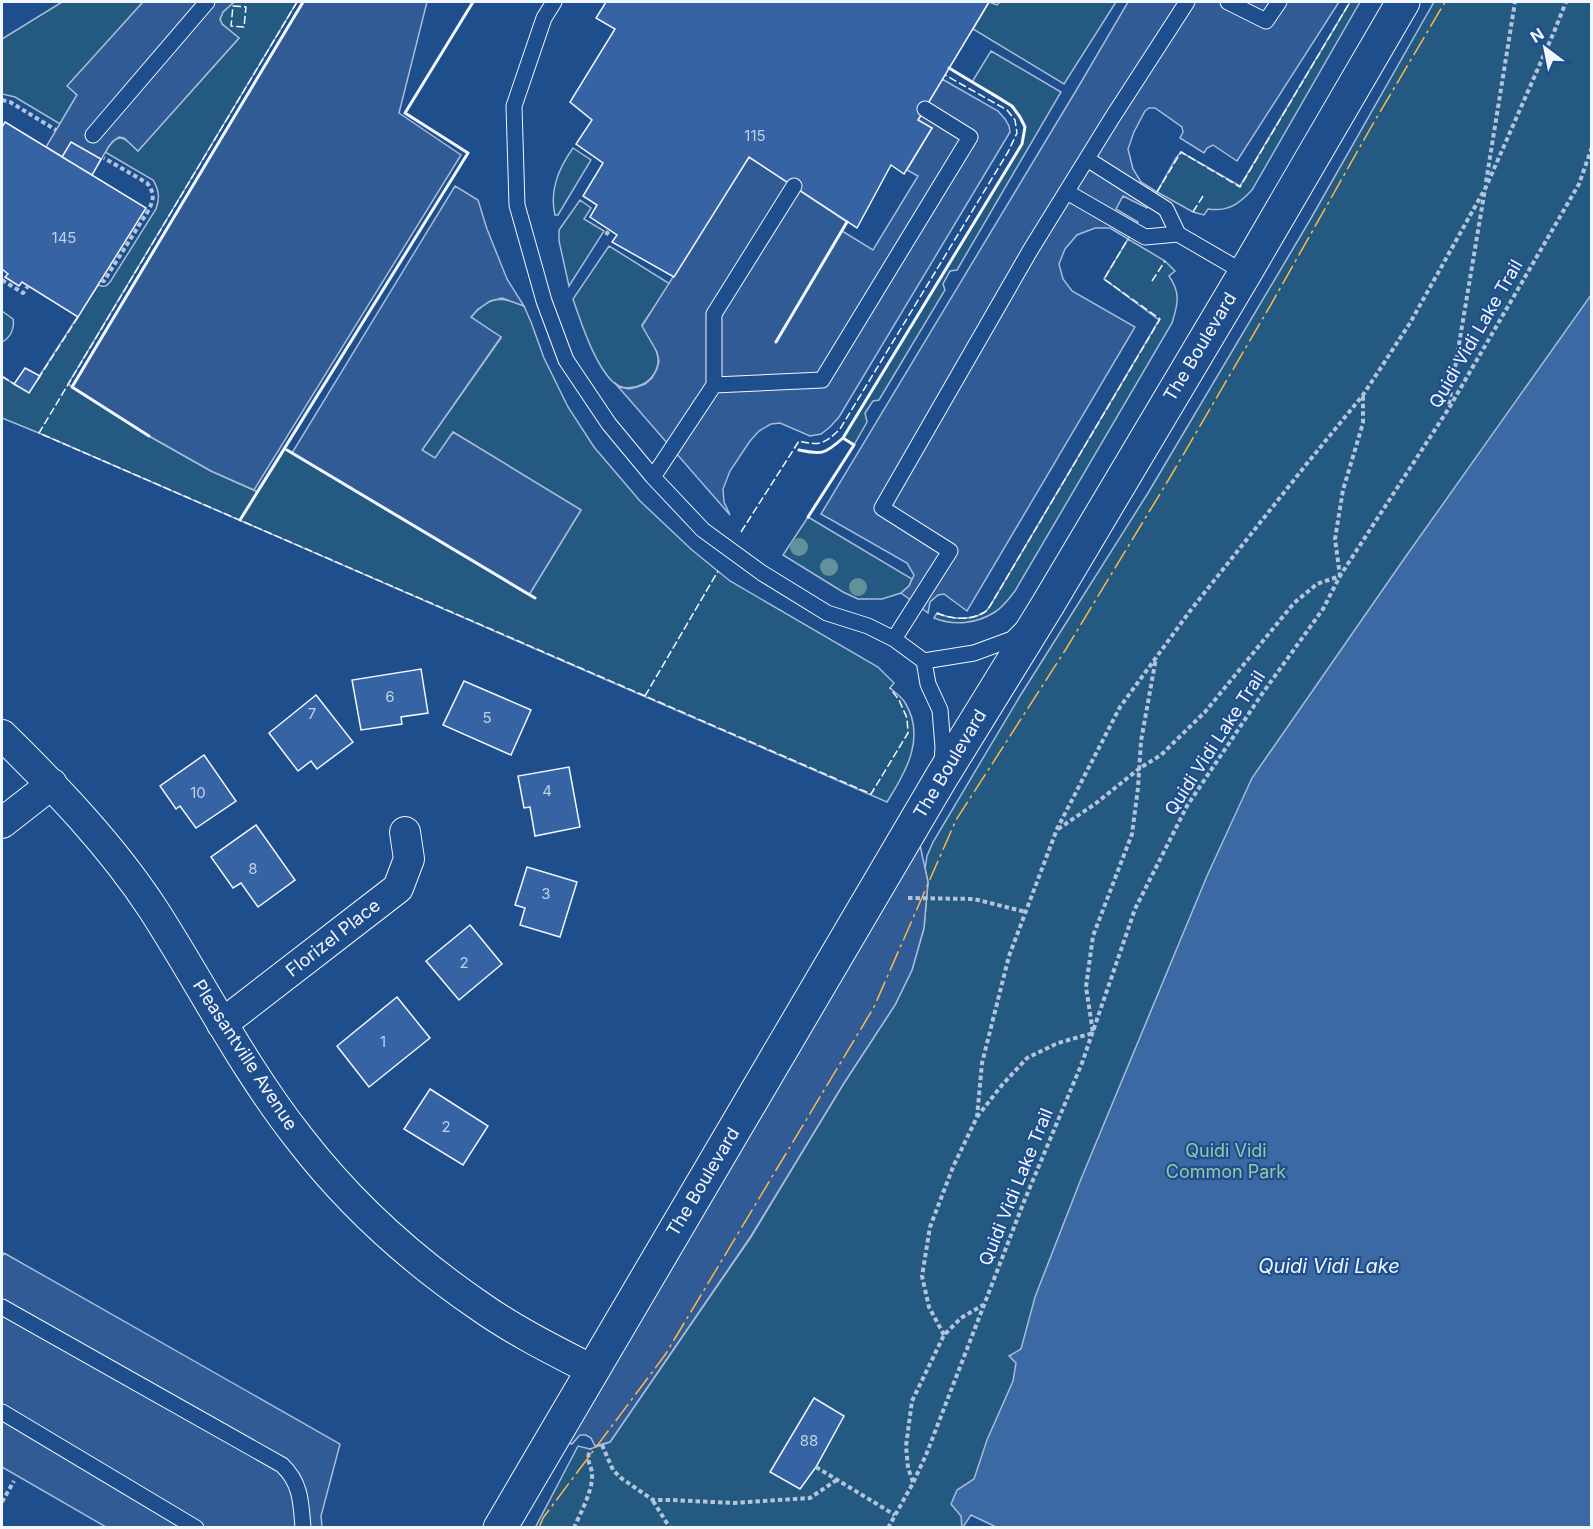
<svg xmlns="http://www.w3.org/2000/svg" width="1593" height="1529" viewBox="0 0 1593 1529" font-family="Inter,sans-serif">
  <rect width="100%" height="100%" fill="#1f4e8c"/>
  <path fill="#245a82" stroke="#a8bbd7" stroke-width="1.5" d="M62,2H143L68,86L77,95L60,124L15,97L2,94V39Z
    M234,2H297L68,384L149,436L211,471L258,492L285,449L529,595L581,510L453,432L435,459L422,450L501,338L471,317C489,297 500,295 524,306L531,322L544,358L568,407L594,447L640,501L692,550L730,581L878,667L894,683L890,688C895,692 900,696 904,701C927,736 906,772 887,802L39,433L2,418V377L29,392L98,285C104,287 106,287 110,282L156,209C160,198 159,190 153,180L105,152C118,131 123,136 138,151L239,38L222,24L220,19L223,12Z
    M989,2L997,5L1000,2H1116L1064,84L973,29Z
    M1350,2H1360L1252,190C1239,204 1228,212 1208,209L1204,215L1193,212L1157,192L1176,158L1181,152L1240,186Z
    M1434,2H1591V1527L535,1528L578,1446L590,1449L610,1442L751,1237L844,1083L895,1005L912,970L924,928L928,882L925,869L927,856L933,842L1020,696L1148,493L1310,220Z
    M991,51L1061,92L957,270L950,271L943,284L945,290L879,400L873,401L865,413L867,422L854,445L843,438L1022,144C1023,138 1026,130 1024,125C1017,103 990,92 972,82Z
    M573,148L591,160L558,215H555C549,190 559,168 573,148Z
    M580,200L591,208L584,219L604,231L569,286L559,241V230Z
    M1128,239L1165,261L1175,271L1169,276C1181,293 1178,304 1172,323L1015,591C1009,599 1003,607 995,612C976,624 954,626 934,618L937,613C950,619 970,621 983,613C986,612 988,609 990,606L1159,320L1104,279Z
    M609,246L670,284L642,325C648,335 657,347 658,358C660,381 630,397 613,382C595,365 581,323 573,299Z
    M2,311L13,319C15,329 10,338 2,342Z
    M808,517L912,579L909,586L901,593L882,599H858L843,592L783,555Z"/>
  <path fill="#305b95" stroke="#a8bbd7" stroke-width="1.5" d="M143,2H234L223,12L220,19L222,24L239,38L138,151L124,138L119,137L113,141L109,146L92,175L46,147L77,95L67,86Z
    M303,2H427L399,113L461,155L254,490L211,471L149,436L72,387Z
    M1128,2H1339L1237,161L1213,145L1207,148L1204,153L1180,138L1183,132L1182,127L1155,108H1149L1145,111L1134,132L1128,149L1133,169L1141,182L1157,192L1147,208L1123,196L1116,209L1138,222L1128,239L1110,228H1095L1077,235L1065,249L1059,264L1063,279L1072,291L1135,327L967,611L944,594L938,595L930,602L928,613L901,593L909,586L914,575L907,563L821,514L1080,84Z
    M942,79L998,111L1005,119L1009,126L1010,132L839,417L830,427L821,434L810,436L780,423L771,424L759,431L750,441L730,471L723,489L724,502L730,515L614,382L620,387L629,389L637,387L645,384L652,378L657,369L659,361L657,352L642,326L749,157L847,222L842,231L873,250L918,176L907,170L932,128L918,120Z
    M455,186L478,200L487,229L507,279L524,306L502,298L490,301L477,310L471,317L501,337L422,450L435,458L453,432L581,510L529,595L292,453Z
    M915,822L928,882L924,928L912,970L895,1005L844,1083L751,1236L610,1442L595,1446L591,1438L586,1435H580L572,1444L553,1436Z
    M4,1253L340,1444L321,1516L322,1527H106L2,1467V1257Z"/>
  <path fill="#3b69a3" stroke="#a8bbd7" stroke-width="1.5" d="M1591,295V1527L962,1528L961,1516L951,1504L957,1490L974,1479L987,1440L1013,1381L1016,1363L1009,1356L1021,1349L1035,1297L1081,1179L1207,876L1252,778L1404,559Z"/>
  <path fill="#1f4e8c" stroke="#a8bbd7" stroke-width="1.5" d="M971,1515L994,1526V1528L963,1527Z"/>
  <path fill="#3563a3" stroke="#f2f6ff" stroke-width="1.5" d="M606,2H989L918,120L932,128L904,174L891,165L857,228L749,157L674,277L612,242L617,235L590,217L597,205L583,196L603,163L576,144L592,120L570,102L615,29L596,18Z
    M5,122L146,208L78,317L22,282L19,286L5,277L8,274L2,269V127Z
    M71,142L101,159L92,175L62,157Z
    M25,368L40,376L29,393L14,384Z
    M421,669L428,713L401,717L402,724L361,730L352,680Z
    M464,681L531,710L511,755L443,725Z
    M316,695L353,742L317,769L311,761L298,771L269,733Z
    M204,755L236,801L196,828L180,806L176,809L160,786Z
    M569,767L580,827L535,836L530,807L524,808L518,776Z
    M256,825L295,880L258,907L241,883L233,888L211,857Z
    M527,867L577,882L560,937L520,925L525,908L515,905Z
    M470,925L502,964L459,1000L426,961Z
    M397,997L430,1038L369,1087L337,1046Z
    M430,1089L488,1126L463,1165L404,1129Z
    M814,1398L844,1416L816,1467L800,1489L770,1472Z"/>
  <g fill="none" stroke-linecap="round" stroke-linejoin="round">
    <defs>
      <path id="lane" d="M554,2L544,18L514,106L517,205L544,301L566,360L609,424L653,477L703,530L762,573L827,613L868,626L894,639L924,661L974,653L1012,639L1023,628
        M1228,2L1266,21L1279,2
        M93,135L207,2
        M1087,159L1166,209L1178,234
        M1067,192L1145,237L1178,234L1245,273
        M714,385V314L794,186
        M653,477L714,385L822,380L970,137L925,109
        M894,639L950,551L882,508L1031,249L1112,118L1187,2
        M924,661L928,684L940,710L943,747L942,763
        M2,1307L282,1465C301,1483 301,1502 303,1528
        M2,1412L196,1528"/>
      <path id="street" d="M2,735C56,788 111,845 153,909C202,985 243,1067 299,1138C349,1203 411,1259 478,1305C513,1330 553,1350 592,1370
        M2,823L52,784
        M222,1024L398,888L409,859L405,832"/>
      <path id="secondary" d="M500,1528L941,778L1047,606L1245,273L1403,2"/>
    </defs>
    <use href="#lane" stroke="#f2f6ff" stroke-width="17"/>
    <use href="#street" stroke="#f2f6ff" stroke-width="32"/>
    <use href="#secondary" stroke="#f2f6ff" stroke-width="35"/>
    <path stroke="#b3c4dc" stroke-width="4" stroke-dasharray="4.5 3" stroke-linecap="butt" d="M2,100L10,102L56,130
      M1486,182L1515,2
      M606,235L609,230
      M2,280L23,293L28,286
      M101,280L104,281L148,211C154,200 155,193 147,183L104,158
      M1449,404L1485,189
      M1058,829L1095,804L1140,768L1161,755L1205,712L1294,603L1317,584L1340,576L1335,539L1343,490L1363,423V396
      M908,898L974,899L1026,912
      M977,1117L1002,1085L1027,1058L1058,1043L1093,1033L1086,987L1093,936L1132,834L1138,788L1141,741L1156,658
      M944,1335L929,1307L922,1276L930,1227L953,1167L977,1117L982,1063L1009,956L1057,829L1120,707L1190,611L1305,466L1363,395L1410,323L1486,187L1554,32L1566,2
      M602,1445L613,1470L621,1478L653,1500H671L734,1503L810,1498L838,1479
      M816,1467L895,1515
      M913,1482L908,1468L906,1446L912,1401L944,1335L961,1318L983,1305
      M653,1501L670,1528
      M2,1502L14,1481
      M574,1528C580,1514 592,1492 592,1477C593,1465 585,1465 590,1449
      M888,1528L913,1483L926,1455L1023,1204L1082,1063L1135,909L1187,806L1262,694L1323,609L1340,576L1449,408L1579,184L1592,147"/>
    <use href="#lane" stroke="#1f4e8c" stroke-width="15"/>
    <use href="#street" stroke="#1f4e8c" stroke-width="30"/>
    <use href="#secondary" stroke="#1f4e8c" stroke-width="33"/>
    <path stroke="#f2f6ff" stroke-width="1.5" stroke-dasharray="8 3" stroke-linecap="butt" d="M297,2L39,433L871,794L908,733L907,718L899,700L890,688
      M233,6L246,7L244,27L231,26Z
      M1157,192L1181,152L1240,187L1350,2
      M1193,212L1203,196
      M1152,281L1165,261
      M2,376L17,386
      M38,379L78,317
      M741,532L799,441C819,446 825,444 840,429L1008,152L1017,133L1015,120L1007,110L945,75
      M937,613C950,619 970,621 983,613C986,612 988,609 990,606L1160,319L1104,279L1128,239
      M645,696L718,571"/>
    <path stroke="#f2f6ff" stroke-width="3" d="M776,342L847,222
      M149,436L72,387L303,2
      M287,450L535,598
      M799,450C822,455 825,454 843,438L1022,144L1025,127L1020,117L1012,106L949,68
      M808,517L854,445L843,438
      M240,520L468,153L405,113L473,2"/>
    <path stroke="#ffb74d" stroke-width="1.5" stroke-dasharray="21 4.5 3 4.5" stroke-linecap="butt" d="M539,1528L543,1518L665,1355L874,1007L956,820L1066,649L1172,474L1273,301L1370,129L1445,2"/>
  </g>
  <g fill="#61919a">
    <circle cx="799" cy="547" r="9"/>
    <circle cx="829" cy="567" r="9"/>
    <circle cx="858" cy="587" r="9"/>
  </g>
  <g text-anchor="middle" stroke-width="4.5" stroke-linejoin="round" paint-order="stroke">
    <g font-size="15" fill="#c3d1e8">
      <text x="755" y="141">115</text>
      <text x="64" y="243">145</text>
      <text x="390" y="702">6</text>
      <text x="312" y="719">7</text>
      <text x="487" y="723">5</text>
      <text x="547" y="796">4</text>
      <text x="198" y="798">10</text>
      <text x="253" y="874">8</text>
      <text x="546" y="899">3</text>
      <text x="464" y="968">2</text>
      <text x="383" y="1047">1</text>
      <text x="446" y="1132">2</text>
      <text x="809" y="1446">88</text>
    </g>
    <g font-size="18" fill="#f2f6ff" stroke="#1f4e8c">
      <text transform="translate(1476 334) rotate(-60)" y="6">Quidi Vidi Lake Trail</text>
      <text transform="translate(1200 347) rotate(-59)" y="6">The Boulevard</text>
      <text transform="translate(1215 743) rotate(-57)" y="6">Quidi Vidi Lake Trail</text>
      <text transform="translate(950 764) rotate(-59)" y="6">The Boulevard</text>
      <text transform="translate(333 938) rotate(-38)" y="6">Florizel Place</text>
      <text transform="translate(245 1055) rotate(57)" y="6">Pleasantville Avenue</text>
      <text transform="translate(703 1182) rotate(-59)" y="6">The Boulevard</text>
      <text transform="translate(1016 1187) rotate(-68)" y="6">Quidi Vidi Lake Trail</text>
    </g>
    <g font-size="18" fill="#97c8a6" stroke="#1f4e8c">
      <text x="1226" y="1157">Quidi Vidi<tspan x="1226" dy="21">Common Park</tspan></text>
    </g>
    <g font-size="20" font-style="italic" fill="#f2f6ff" stroke="#1f4e8c">
      <text x="1329" y="1273">Quidi Vidi Lake</text>
    </g>
  </g>
  <rect width="1593" height="1529" fill="none" stroke="#f2f6ff" stroke-width="6"/>
  <g transform="translate(1545 48) rotate(328)" stroke="#1f4e8c" stroke-width="4.5" paint-order="stroke">
  <path d="M0-4.5L10 22L0 15L-10 22Z" fill="#f2f6ff"/>
  <text y="-9" font-size="16" font-weight="bold" text-anchor="middle" fill="#f2f6ff">N</text>
  </g>
</svg>
